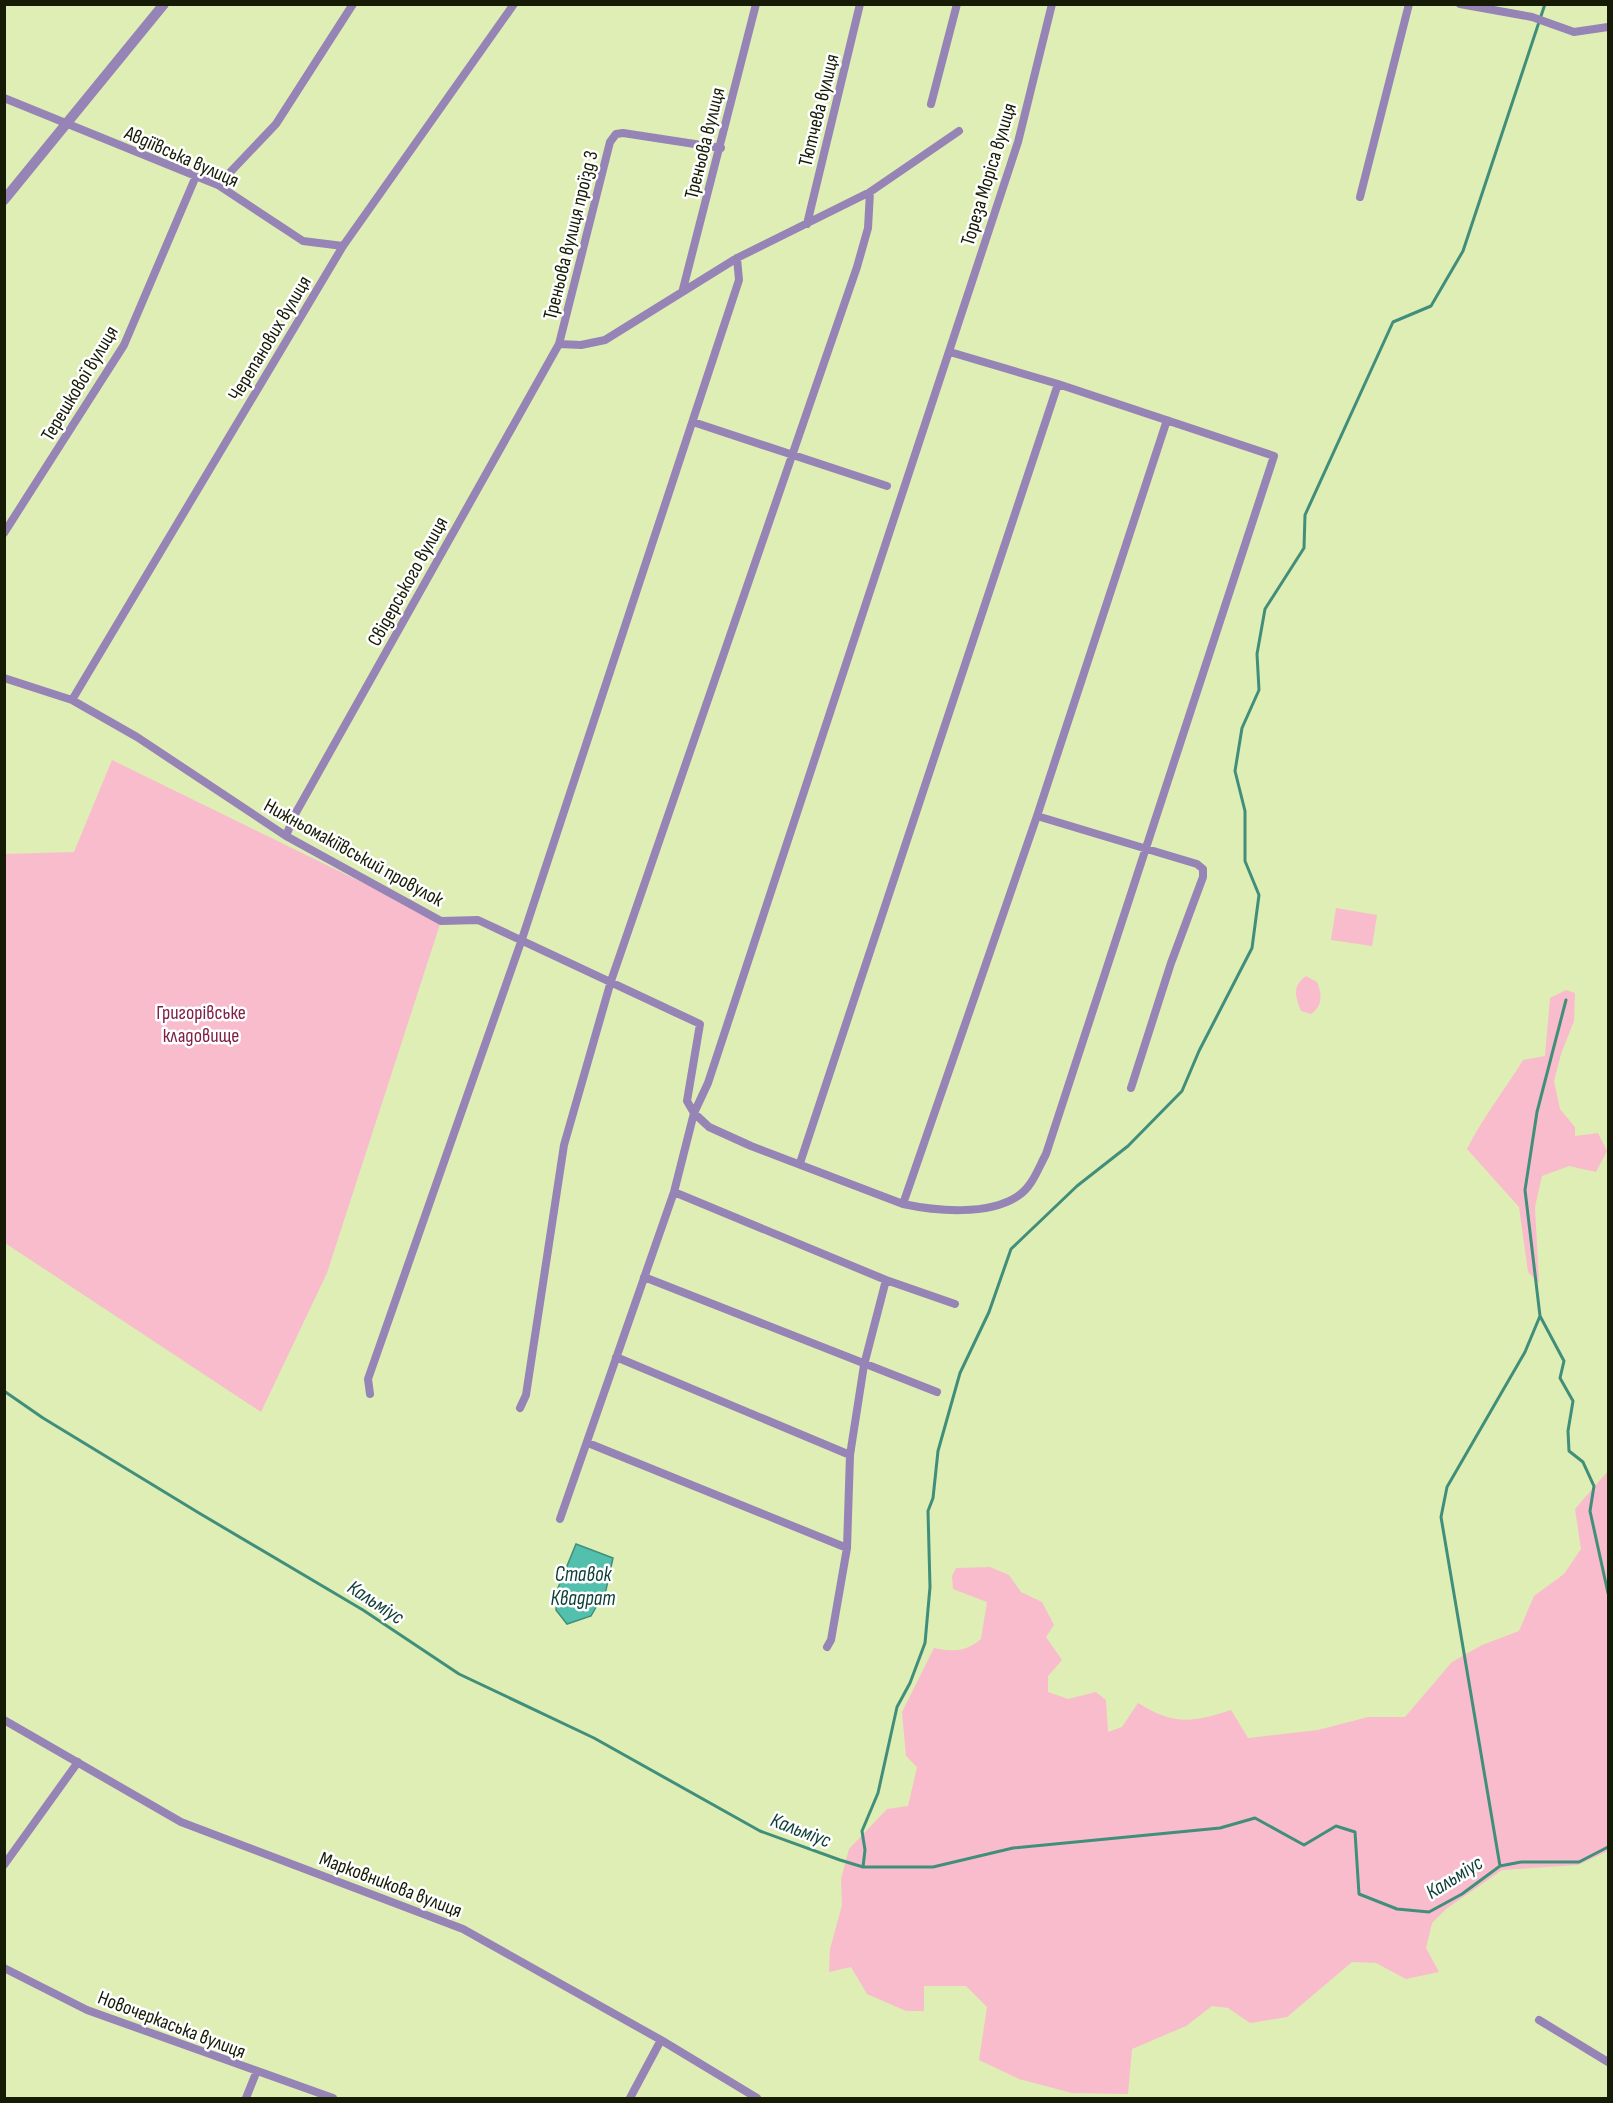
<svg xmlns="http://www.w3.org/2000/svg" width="1613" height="2103" viewBox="0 0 1613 2103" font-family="'Sofia Sans Condensed',sans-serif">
  <rect width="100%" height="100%" fill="#deeeb5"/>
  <path fill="#f8bccd" d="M112,760L441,921L327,1273L261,1412L5,1243L4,854L74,852Z
    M1336,908L1377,915L1372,946L1331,940Z
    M1306,976L1317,982C1322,994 1323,1006 1311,1014L1301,1011C1295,996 1292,986 1306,976Z
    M1566,990L1575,993L1574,1021L1561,1054L1554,1081L1560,1109L1575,1127V1136L1598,1133L1607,1151L1596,1172L1569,1166L1542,1176L1535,1207L1539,1283L1528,1272L1519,1207L1467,1149C1483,1117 1504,1091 1523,1060L1545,1056L1550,998Z
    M1608,1471V1851L1578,1865L1502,1870L1446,1909L1432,1923L1426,1948L1439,1972L1406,1979L1376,1963L1352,1962L1287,2017L1250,2023L1228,2008L1212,2006L1186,2026L1132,2049L1128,2094L1072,2093L1019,2079L979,2060L987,2007L966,1986H924V2011H906L867,1994L851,1967L829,1972L830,1949L842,1905L841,1879L849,1849L887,1809L908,1806L917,1767L906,1756L902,1712L934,1648C953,1652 966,1652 981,1639L987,1602L953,1589L952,1576L956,1568L990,1567L1009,1575L1021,1592L1042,1602L1054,1625L1046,1637L1062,1660L1048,1676V1692L1068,1699L1096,1692L1106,1700L1108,1732L1122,1727L1138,1703C1173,1725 1192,1723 1231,1710L1248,1738L1318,1730L1368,1717H1405L1452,1662L1482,1645L1519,1631L1534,1596L1564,1574L1581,1549L1575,1509Z"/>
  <path fill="#53bfad" stroke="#418e7b" stroke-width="1.5" d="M576,1544L613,1558L606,1590L591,1616L567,1624L556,1610L558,1588Z"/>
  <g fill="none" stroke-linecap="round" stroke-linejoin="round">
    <path stroke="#418e7b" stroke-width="3" d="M1540,1316L1564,1361L1560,1378L1573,1401L1568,1431L1569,1451L1583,1462L1594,1486L1590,1511L1608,1593
      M4,1391L43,1418L199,1513L363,1610L459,1674L594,1738L760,1831L840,1860L863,1867H933L1013,1848L1220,1828L1255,1818L1304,1845L1336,1826L1355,1832L1359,1894L1397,1909L1429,1912L1462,1894L1500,1866L1521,1862H1579L1608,1847
      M1500,1866L1441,1517L1447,1487L1525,1352L1540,1316L1525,1190L1537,1112L1566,1000
      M863,1867L865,1850L862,1831L878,1793L897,1707L910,1683L925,1643L930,1587L928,1511L933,1498L938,1451L960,1373L989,1312L1011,1249L1077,1186L1128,1146L1182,1091L1199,1051L1252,948L1259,895L1245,861V811L1235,771L1242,728L1259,690L1257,654L1265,609L1304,548L1305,515L1393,322L1431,306L1463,251L1545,4"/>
    <path stroke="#9584b5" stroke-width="8" d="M1460,4L1532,17L1574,32L1608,27
      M4,98L218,185L303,241L343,246
      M931,104L957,4
      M218,185L276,124L353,4
      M1360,197L1409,4
      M807,224L860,4
      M683,289L756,4
      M559,344L581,345L605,340L737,258L870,192L959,131
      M693,422L887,486
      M4,533L124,345L196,176
      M4,678L72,700L137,737L286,836L441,921L478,920L700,1024L687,1101L694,1113L709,1127L751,1146L903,1204C936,1211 988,1216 1018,1196C1032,1187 1038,1169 1046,1154L1274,456L1058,384L950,352
      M72,700L343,246L514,4
      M1037,816L1197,864L1203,869V877L1171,963L1131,1088
      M286,836L294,816L559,344L610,142L616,134L623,133L721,148
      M800,1163L1058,384
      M674,1192L886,1280L955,1304
      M903,1204L1037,816L1167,420
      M644,1277L937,1392
      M616,1357L850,1455
      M370,1394L368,1379L522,939L739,280L737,258
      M520,1408L526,1395L564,1145L611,981L857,267L868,228L870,192
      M588,1443L847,1548
      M560,1519L674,1192L694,1113L708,1083L1018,142L1052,4
      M827,1647L831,1640L847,1548L850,1455L864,1365L886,1280
      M4,1720L181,1822L463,1929L661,2040L757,2098
      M4,1865L78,1762
      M4,1968L87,2010L333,2098
      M1539,2020L1608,2062
      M246,2098L256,2073
      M630,2098L661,2040"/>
    <path stroke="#9584b5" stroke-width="10" d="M4,200L164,4"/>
  </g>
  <g text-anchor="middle" stroke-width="5" stroke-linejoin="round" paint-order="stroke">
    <g font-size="20" fill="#161b06" stroke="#fff">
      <text transform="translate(818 110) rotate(-76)" y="7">Тютчева вулиця</text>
      <text transform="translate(704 143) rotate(-76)" y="7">Треньова вулиця</text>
      <text transform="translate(182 156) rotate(24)" y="7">Авдіївська вулиця</text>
      <text transform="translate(988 174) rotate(-73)" y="7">Тореза Моріса вулиця</text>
      <text transform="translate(570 235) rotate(-76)" y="7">Треньова вулиця проїзд 3</text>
      <text transform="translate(269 338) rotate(-59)" y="7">Черепанових вулиця</text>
      <text transform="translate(79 383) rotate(-59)" y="7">Терешкової вулиця</text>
      <text transform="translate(407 581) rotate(-61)" y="7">Свiдерського вулиця</text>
      <text transform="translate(354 852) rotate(29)" y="7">Нижньомакіївський провулок</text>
      <text transform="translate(391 1884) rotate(21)" y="7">Марковникова вулиця</text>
      <text transform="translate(172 2024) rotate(21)" y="7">Новочеркаська вулиця</text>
    </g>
    <g font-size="20" fill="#802047" stroke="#fff">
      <text x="201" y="1019">Григорівське<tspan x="201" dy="23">кладовище</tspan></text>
    </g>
    <g font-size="21" font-style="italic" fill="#0c3e36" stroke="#fff">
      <text x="583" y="1581">Ставок<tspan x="583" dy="24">Квадрат</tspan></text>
      <text transform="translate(376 1602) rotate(33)" y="7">Кальміус</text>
      <text transform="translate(801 1830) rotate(21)" y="7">Кальміус</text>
      <text transform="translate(1454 1877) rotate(-32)" y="7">Кальміус</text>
    </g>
  </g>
  <rect width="1613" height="2103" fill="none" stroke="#161b06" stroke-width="12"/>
</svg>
